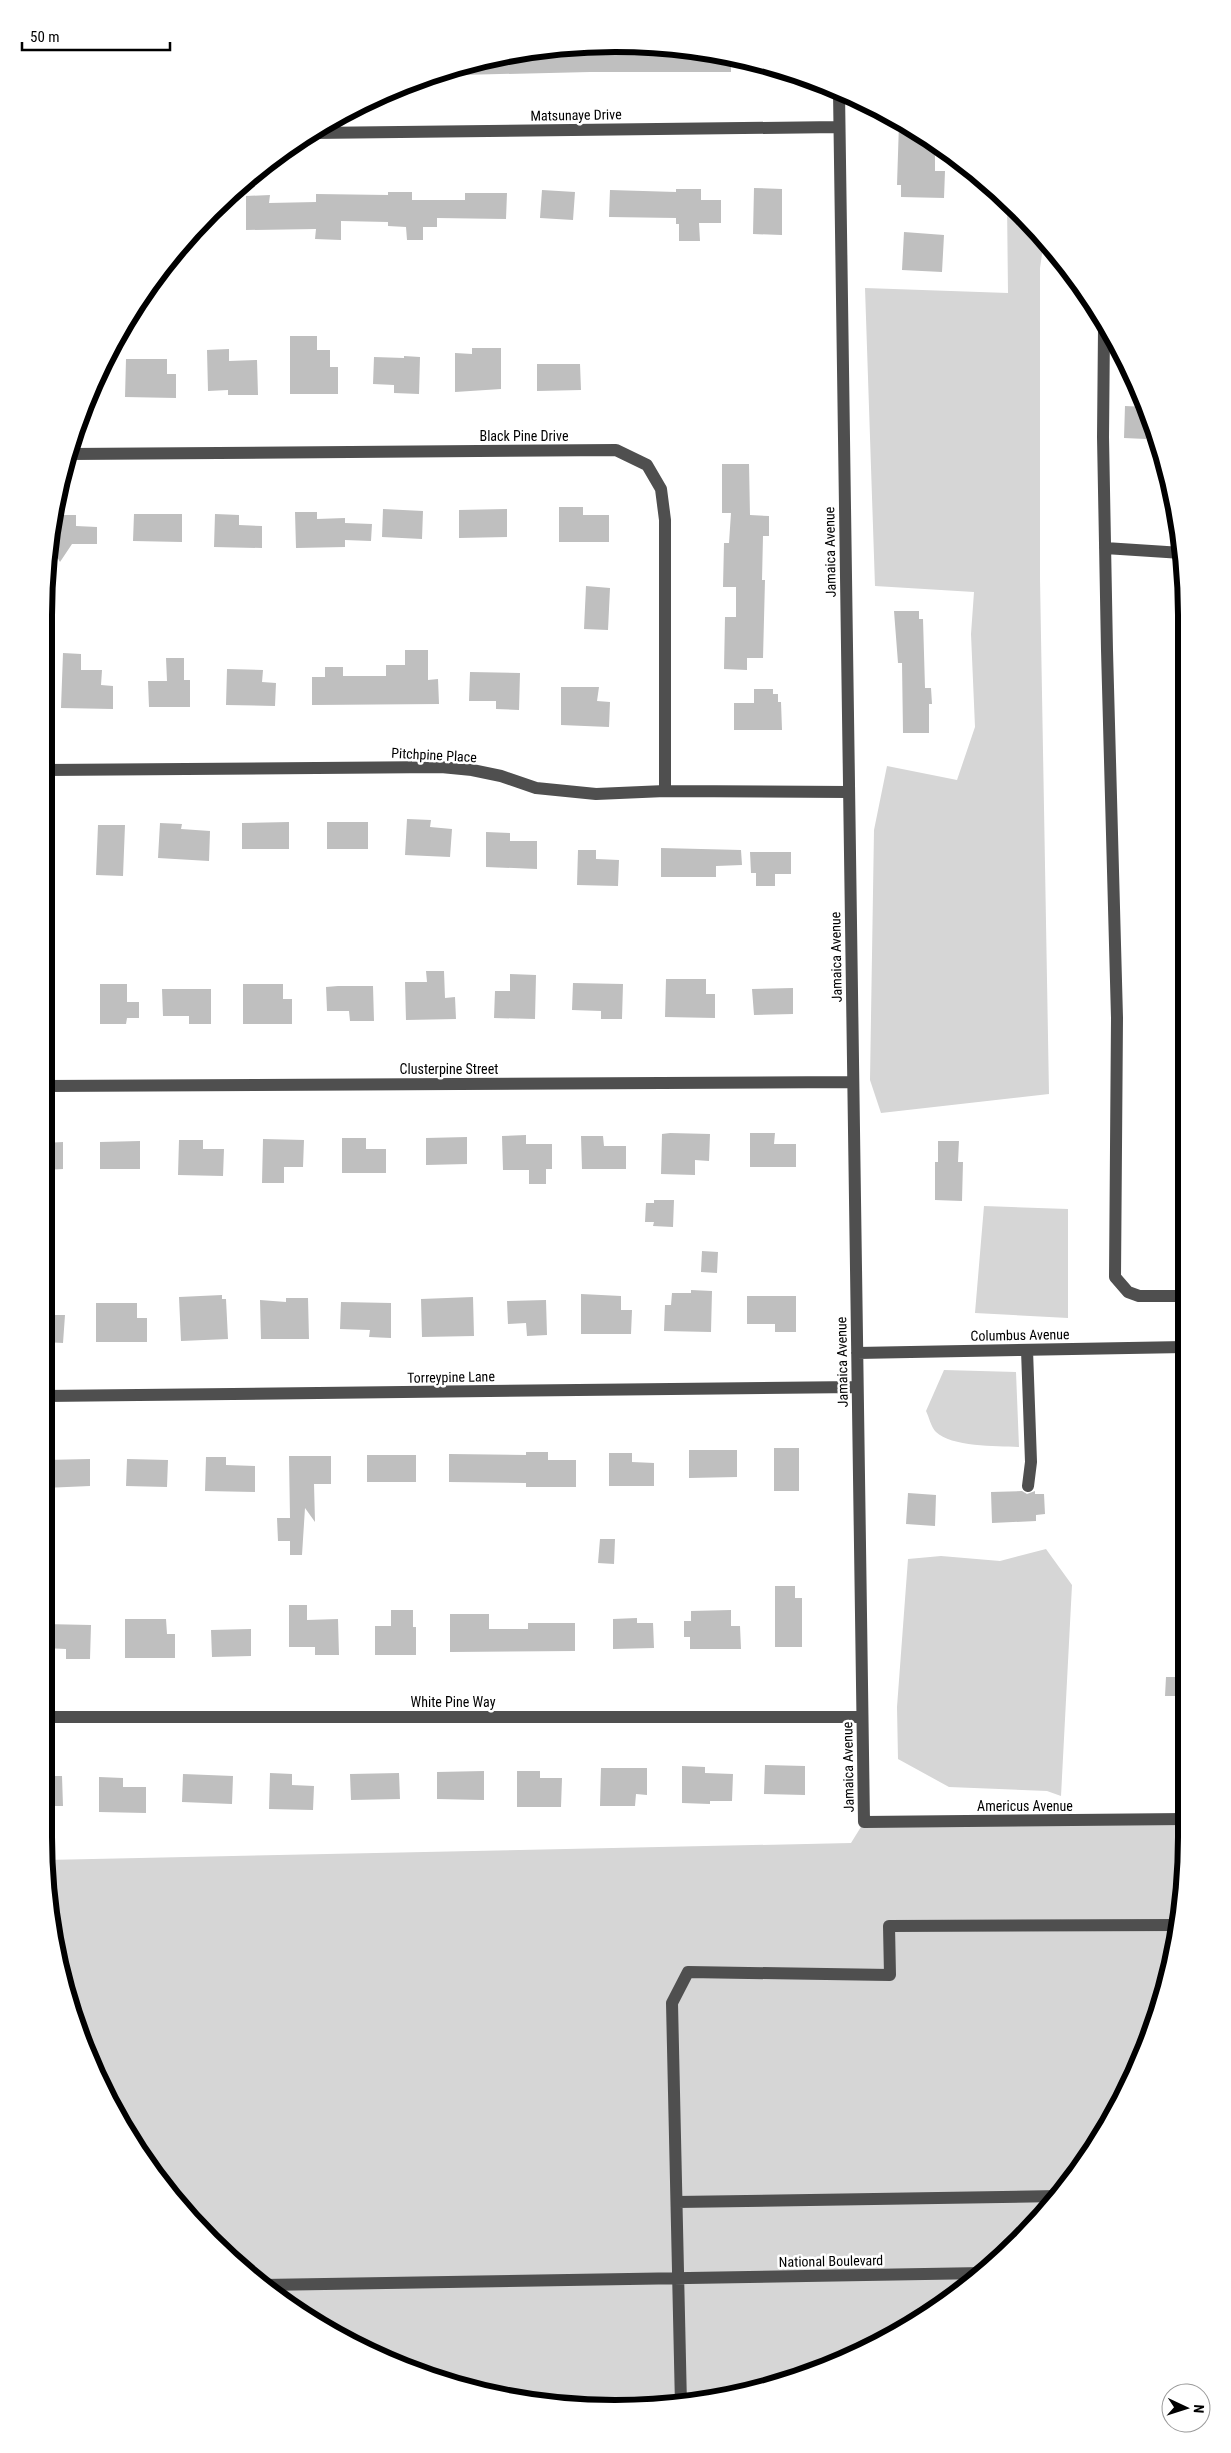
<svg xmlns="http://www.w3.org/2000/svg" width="1231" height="2453" viewBox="0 0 1231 2453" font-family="'Roboto Condensed',sans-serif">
  <rect width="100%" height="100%" fill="#fff"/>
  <path fill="#d6d6d6" d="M1007,201L1044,240L1040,268V579L1049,1094L881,1113L870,1080L874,830L887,766L957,780L975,727L971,634L974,592L875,586L865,288L1008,293Z
    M984,1206L1068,1209V1318L975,1313Z
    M944,1370L1016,1372L1019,1447C998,1446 951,1447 936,1432C931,1427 929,1417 926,1411Z
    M1046,1549L1072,1585L1061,1796L1047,1791L949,1787L898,1759L897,1707L908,1559L941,1556L1000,1561Z
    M1186,1819V1875L1168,1985L1128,2090L1091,2155L1020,2242L963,2291L868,2350L764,2390L690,2404L578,2408L504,2398L397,2366L329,2333L238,2267L162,2186L120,2123L74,2022L55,1949L46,1860L851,1843L864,1822Z"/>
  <path fill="#bfbfbf" d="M653,45L731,58V72H590L460,75L459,68L541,49H613V46Z
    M899,123L935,147V171H945L944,198L901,197V185H897Z
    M754,188L782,189V235L753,234Z
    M676,189H701V200H721V223H699L700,241H679V224H676V218L609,217L610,190L676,192Z
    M542,190L575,192L573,220L540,218Z
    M388,192H412V200H465V193H507L506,219L437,218V227H423V240H407L406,227L388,226V222L341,221V240L315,239L316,229L246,230V196L270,195L269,203L316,202V194L388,195Z
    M904,232L944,235L942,272L902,270Z
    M290,336H317V350H330V367H338V394H290Z
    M472,348H501V389L455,392V353L472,354Z
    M229,349V361L257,360L258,395H228V390L208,391L207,350Z
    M404,356L420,357L419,394L394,393V385L373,384L374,357L404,358Z
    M126,359H167V374H176V398L125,397Z
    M537,364H580L581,390L537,391Z
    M1125,406L1147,407L1146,439L1124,438Z
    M722,464H749L750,515L769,516V536H763L762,580H765L763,658H747V670L724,669L725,617H736V587H723L724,543H729L731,513H722Z
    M559,507H583V515H609V542H559Z
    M383,509L423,511L422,539L382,537Z
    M507,509V537L459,538V510Z
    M295,512H317V519L345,518V523L372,524L371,541L345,540V547L296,548Z
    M134,514H182V542L133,541Z
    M215,514L239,515V525L262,526V548L214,547Z
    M55,515H76V526L97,527V544H72L60,562L53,550Z
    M586,586L610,588L608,630L584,629Z
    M894,611H919V619H923L925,688H931L932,704H929V733H903L902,663H898Z
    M405,650H428V680L438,679L439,704L312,705V677H325V667H343V676H386V665H405Z
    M63,653L81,654V670H102L101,685L113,686V709L61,708Z
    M166,658H184V680H190V707H149L148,681H167Z
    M227,669L263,670L262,682L276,683L275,706L226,705Z
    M470,672L520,673L519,710L496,709V701H469Z
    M561,687H599L597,701L610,702L609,727L561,725Z
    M754,689H773V694H778V702H781L782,730H734V703H754Z
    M407,819L431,820L430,827L452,829L450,857L405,855Z
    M289,822V849H242V823Z
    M327,822H368V849H327Z
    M160,823L182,824L181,829L210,831L209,861L158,858Z
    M98,825H125L123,876L96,875Z
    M486,832L510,833V841H537V869L486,867Z
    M661,848L741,850L742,865L716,866V877H661Z
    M578,850H596V859L619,860L618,886L577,885Z
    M750,852H791V874H775V886H756V873H751Z
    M426,971H444L445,998L455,997L456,1019L406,1020L405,982H427Z
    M510,974L536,975L535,1019L494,1018L495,991H510Z
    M666,979H706V994H715V1018L665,1017Z
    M573,983L623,984L622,1019H601V1011L572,1010Z
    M100,984H127V1002H139V1018H127L126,1024H100Z
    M243,984H283V999H292V1024H243Z
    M338,986H373L374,1021H350L349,1011H327L326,987Z
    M793,988V1014L754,1015L752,989Z
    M162,989H211V1024H189V1016H163Z
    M670,1133L710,1134L709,1161L695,1160V1175L661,1174L662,1134Z
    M750,1133H775L774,1144H796V1167H750Z
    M526,1135V1144H552V1169H546V1184H529V1170H503L502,1136Z
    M581,1136H603L604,1146H626V1169H582Z
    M467,1137V1164L426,1165V1138Z
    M342,1138H366V1149H386V1173H342Z
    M263,1139L304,1140L303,1167H284V1183H262Z
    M179,1140H203V1149H224L223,1176L178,1175Z
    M140,1141V1169H100V1142Z
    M938,1141H959L958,1162H963L962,1201L935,1200V1162H938Z
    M63,1142V1169L44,1170V1143Z
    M654,1200H674L673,1227L653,1226L654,1222H645L646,1203H654Z
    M702,1251L718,1252L717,1273L701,1272Z
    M691,1290L712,1291L711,1332L664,1331L665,1305H671L672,1293H691Z
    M581,1294L621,1296V1310H632L631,1334H581Z
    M222,1295V1299H226L228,1339L181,1341L179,1297Z
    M747,1296H796V1332H775V1324H747Z
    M473,1297L474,1336L422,1337L421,1299Z
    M286,1298H308L309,1339H261L260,1300L286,1302Z
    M546,1300L547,1335L527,1336L526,1323L508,1324L507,1301Z
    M341,1302L391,1303V1338L369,1337L370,1330L340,1329Z
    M96,1303H137V1318H147V1342H96Z
    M44,1315H65L63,1343L44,1342Z
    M774,1448H799V1491H774Z
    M689,1450H737V1477L689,1478Z
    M526,1452H548V1460H576V1487H526V1483L449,1482V1454L526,1455Z
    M609,1453H632V1462L654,1463V1486H609Z
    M367,1455H416V1482H367Z
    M289,1456H331V1484H314L315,1522L305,1508L302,1555H290V1541H278L277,1518H290Z
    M206,1457H226V1465L255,1466V1492L205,1491Z
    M90,1459V1486L44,1488V1460Z
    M127,1459L168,1460L167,1487L126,1486Z
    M1022,1491L1027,1494L1035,1491V1494H1044L1045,1514L1036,1515V1521L992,1523L991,1492Z
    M908,1493L936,1495L935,1526L906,1524Z
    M600,1539H615L614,1564L598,1563Z
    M775,1586H795V1598H802V1647H775Z
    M289,1605H307V1620L338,1619L339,1655H315V1647H289Z
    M391,1610H413V1627H416V1655H375V1626H391Z
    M731,1610V1626H740L741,1649H690V1637H684V1621H691V1611Z
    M450,1614H489V1629H528V1623H575V1651L450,1652Z
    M637,1618V1623H653L654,1648L613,1649V1619Z
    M125,1619H166L167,1634H175V1658H125Z
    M44,1624L91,1625L90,1659H66V1649L44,1648Z
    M251,1629V1656L212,1657L211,1630Z
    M1166,1677H1186V1696H1165Z
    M765,1765L805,1766V1795L764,1794Z
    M682,1766L705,1767V1773L733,1774L732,1801H710V1804L682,1803Z
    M601,1768H647V1795L636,1794L635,1806H600Z
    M484,1771V1800L437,1799V1772Z
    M517,1771H540V1778H562L561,1807H517Z
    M270,1773L292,1774V1785L314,1786L313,1810L269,1809Z
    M399,1773L400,1799L351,1800L350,1774Z
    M183,1774L233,1776L232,1804L182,1802Z
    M44,1776H62L63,1806H44Z
    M99,1777L123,1778V1787H146V1813L99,1812Z"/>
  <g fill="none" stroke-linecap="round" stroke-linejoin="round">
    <path stroke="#4f4f4f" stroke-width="12" d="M839,92L864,1822L1186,1819
      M312,133L839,127
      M1104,329L1103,437L1107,650L1117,1018L1115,1277L1128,1292L1139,1296H1184
      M68,454L616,450L647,465L661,489L665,520V791
      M1105,548L1182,553
      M45,770L441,767L472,770L501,776L536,788L596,794L665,791L849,792
      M44,1086L853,1082
      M1027,1350L1031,1462L1028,1486
      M857,1353L1185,1347
      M44,1396L857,1387
      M44,1717H862
      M677,2202L1058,2196
      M263,2285L984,2273
      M681,2405L672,2003L688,1972L890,1975L889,1926L1178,1925"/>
  </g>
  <g text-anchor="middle" stroke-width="5" stroke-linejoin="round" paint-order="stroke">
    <g font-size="14" fill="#000" stroke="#fff">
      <text transform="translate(576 115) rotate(-1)" y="5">Matsunaye Drive</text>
      <text x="524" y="441">Black Pine Drive</text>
      <text transform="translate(830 552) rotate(-91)" y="5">Jamaica Avenue</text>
      <text transform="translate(434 755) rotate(3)" y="5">Pitchpine Place</text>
      <text transform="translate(836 957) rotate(-91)" y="5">Jamaica Avenue</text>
      <text x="449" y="1074">Clusterpine Street</text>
      <text transform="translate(1020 1335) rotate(-1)" y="5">Columbus Avenue</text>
      <text transform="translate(842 1362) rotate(-91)" y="5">Jamaica Avenue</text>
      <text transform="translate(451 1377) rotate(-1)" y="5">Torreypine Lane</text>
      <text x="453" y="1707">White Pine Way</text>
      <text transform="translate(848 1767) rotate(-91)" y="5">Jamaica Avenue</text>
      <text x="1025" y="1811">Americus Avenue</text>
      <text transform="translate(831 2261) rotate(-1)" y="5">National Boulevard</text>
    </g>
  </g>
  <path d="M0 0H1231V2453H0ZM615 52H615A563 563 0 0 1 1178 615V1837A563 563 0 0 1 615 2400H615A563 563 0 0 1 52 1837V615A563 563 0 0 1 615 52Z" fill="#fff" fill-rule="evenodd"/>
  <path fill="none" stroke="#000" stroke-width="6" d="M615 52H615A563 563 0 0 1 1178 615V1837A563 563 0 0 1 615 2400H615A563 563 0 0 1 52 1837V615A563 563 0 0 1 615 52Z"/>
  <g transform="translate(1186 2408) rotate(94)"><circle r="24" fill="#ffffff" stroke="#999999"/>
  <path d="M0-4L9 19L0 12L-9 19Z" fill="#000000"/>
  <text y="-8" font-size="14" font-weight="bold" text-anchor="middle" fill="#000000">N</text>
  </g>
  <path d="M22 42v8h148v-8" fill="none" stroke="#000000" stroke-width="2.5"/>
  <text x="30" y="42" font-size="15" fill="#000000" stroke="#ffffff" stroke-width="4" paint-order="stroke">50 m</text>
</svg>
